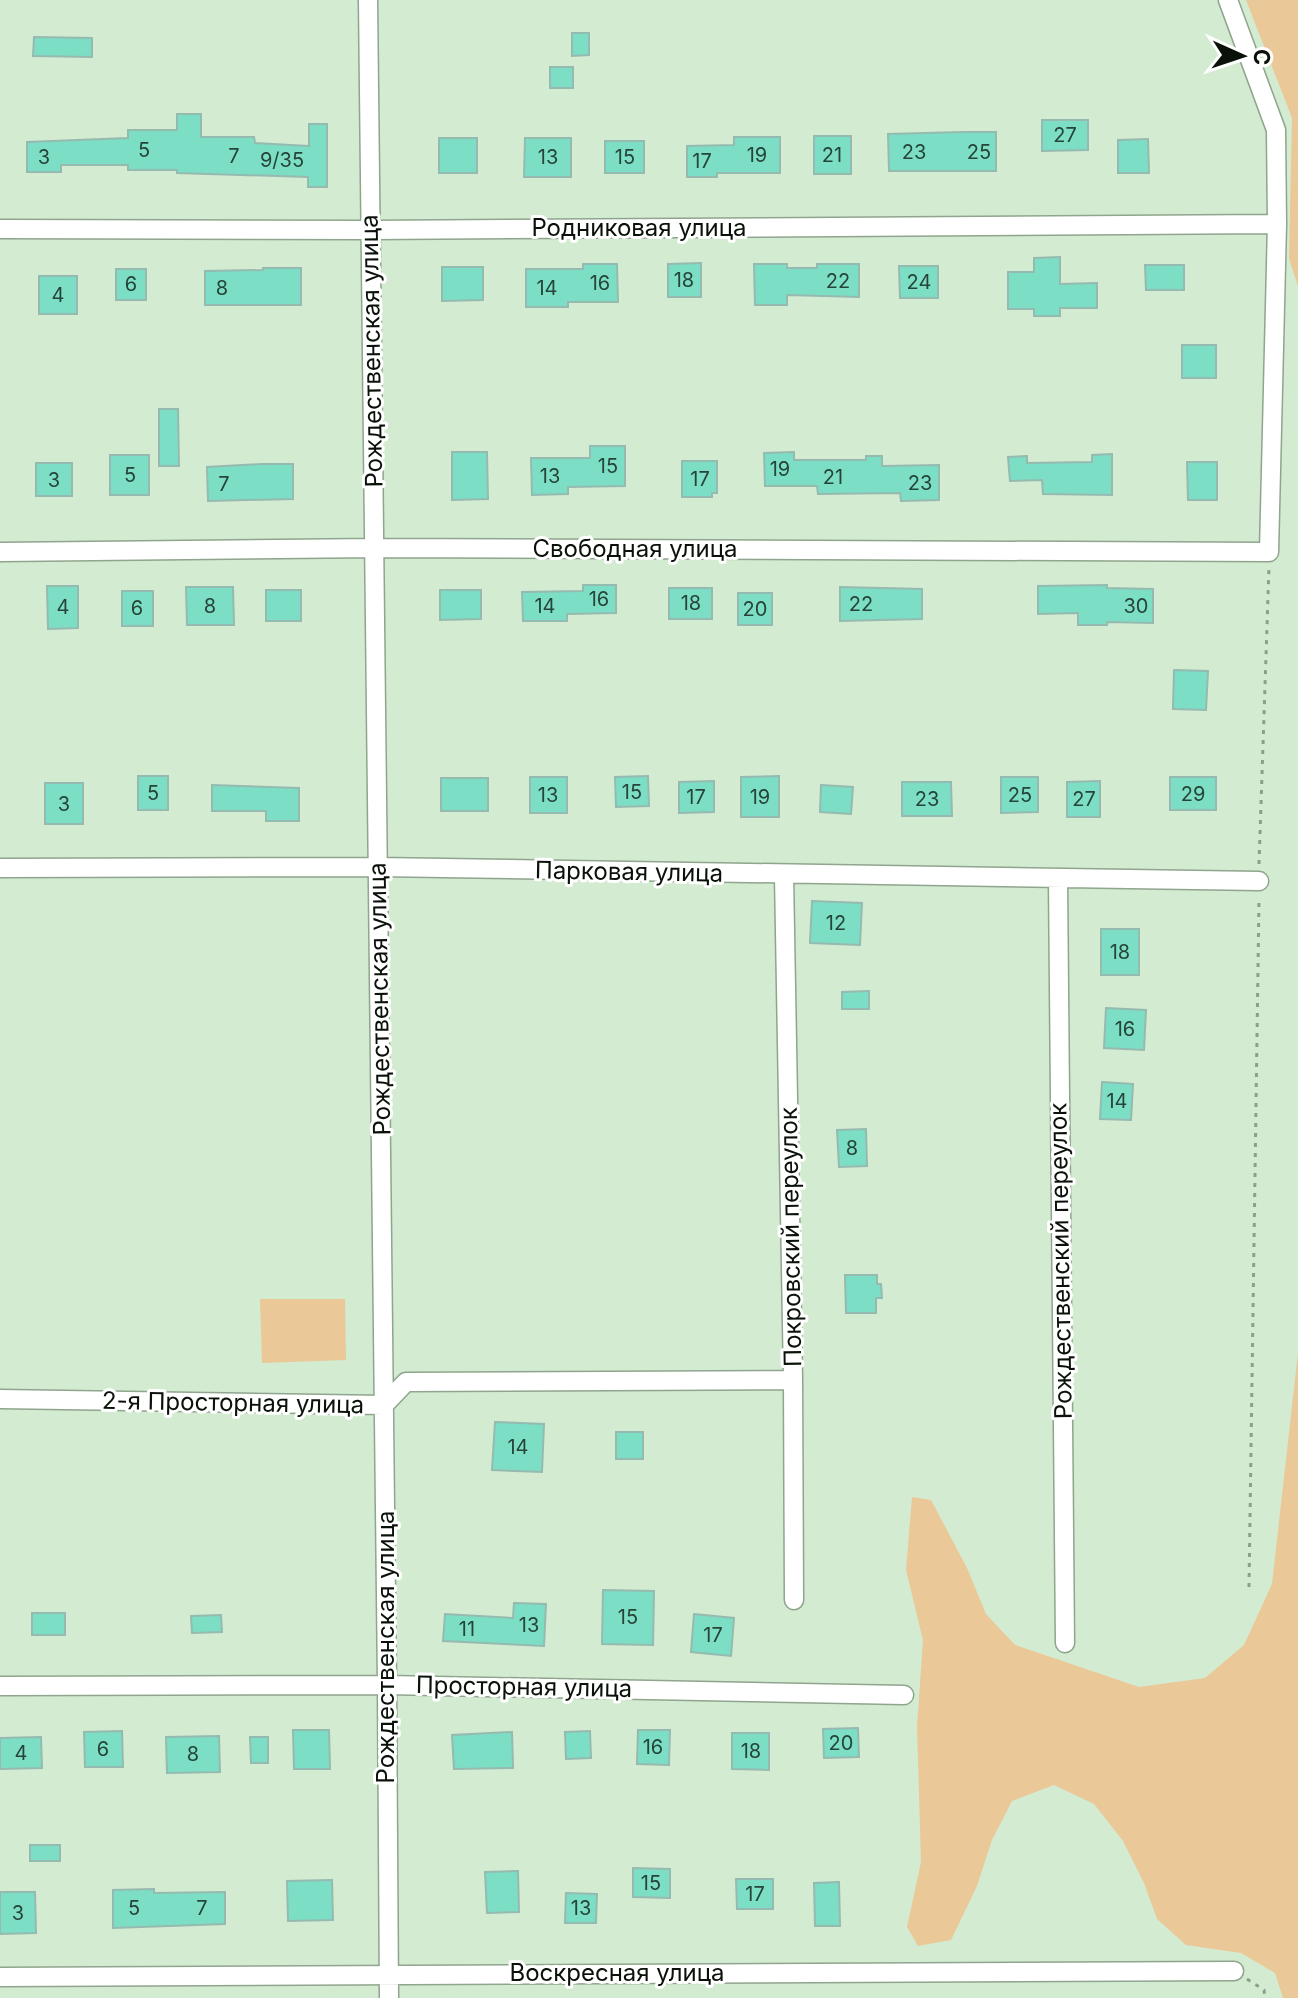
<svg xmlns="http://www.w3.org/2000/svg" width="1298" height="1998" viewBox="0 0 1298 1998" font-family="Inter,sans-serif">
  <rect width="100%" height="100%" fill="#d3ebd1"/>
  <path fill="#ebc898" d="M1246,0H1298V286L1289,259L1292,118Z
    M260,1299H345L346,1360L262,1363Z
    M1298,1353V1998H1283L1275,1973L1241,1953L1186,1945L1157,1919L1144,1883L1123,1841L1094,1804L1054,1785L1012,1801L992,1840L977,1886L951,1940L918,1946L907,1927L921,1862L917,1727L923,1640L906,1570L912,1497L931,1500L967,1568L986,1614L1015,1645L1139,1687L1205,1678L1244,1645L1272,1584Z"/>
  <path fill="#7ddec6" stroke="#95bab0" stroke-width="2" d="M572,33H589V55L572,56Z
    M34,37L92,38V57L33,56Z
    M550,67H573V88H550Z
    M177,114H201V137H254L255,143L309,146V124H327V187H308V177L177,173V170H128V165H61V172H27V142L128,138V130H177Z
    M1042,120H1088V150L1042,151Z
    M963,132H996V171H889L888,134Z
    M814,136H851V174H814Z
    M734,137H780V173H717V177H687V146L734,145Z
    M439,138H477V173H439Z
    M525,138H571V177H524Z
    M1148,139L1149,173H1118V140Z
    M605,141H644V173H605Z
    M1060,257V284L1097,283V308H1060V316H1034V309H1008V272H1034V258Z
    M701,263V297H668V264Z
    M583,264H617L618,302H568V307H526V269H583Z
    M754,264H787V268H817V264H859V297L787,295V305H755Z
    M1145,265H1184V290H1146Z
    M899,266H938V298H900Z
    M442,267H483V300L442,301Z
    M263,268H301V305H205V271L263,270Z
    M116,269H146V300H116Z
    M39,276H77V314H39Z
    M1182,345H1216V378H1182Z
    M159,409H178L179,466H159Z
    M590,446H625V486L568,487V494L532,495L531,458H590Z
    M452,452H487L488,499L452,500Z
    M794,452V460H866V456H882V466L939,465V500L901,501L900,493L818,494L817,486H765L764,453Z
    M1112,454V495L1043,494L1042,480L1010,481L1008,457L1027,456V463L1092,462V455Z
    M110,455H149V495H110Z
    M682,461H717V493H712V497H682Z
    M1187,462H1217V500H1188Z
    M36,463H72V496H36Z
    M262,464H293V499L208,501L207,467Z
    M583,585H616V613L567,614V621H523L522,592L583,591Z
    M1107,585V588L1153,589V623L1107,622V625H1078V613L1038,614V586Z
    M47,586H78V628L48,629Z
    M186,587H233L234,625H187Z
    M840,587L922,589V619L840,621Z
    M669,588H712V619H669Z
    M266,590H301V621H266Z
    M440,590H481V619L440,620Z
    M122,591H153V626H122Z
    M738,593H772V625H738Z
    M1174,670L1208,671L1206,710L1173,709Z
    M138,776H168V810H138Z
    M648,776L649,806L616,807L615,777Z
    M779,776V817H741V777Z
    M530,777H567V813H530Z
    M1001,777H1038V812L1001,813Z
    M1170,777H1216V810H1170Z
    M441,778H488V811H441Z
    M714,781V812L679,813V782Z
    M1100,781V817H1067V782Z
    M902,782H951L952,816H902Z
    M45,783H83V824H45Z
    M212,785L299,788V821H266V811H212Z
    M821,785L853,787L851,814L820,812Z
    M812,901L862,903L860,945L810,943Z
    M1101,929H1139V975H1101Z
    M869,991V1009H842V992Z
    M1106,1008L1146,1010L1144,1050L1104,1048Z
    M1102,1082L1133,1084L1131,1120L1100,1119Z
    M866,1129L867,1166L839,1167L837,1130Z
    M845,1275H877V1284H881L882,1298H876V1313H846Z
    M495,1422L544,1424L542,1472L492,1470Z
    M616,1432H643V1459H616Z
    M603,1590L654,1591L653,1645L602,1644Z
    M514,1603L546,1604L544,1646L443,1641L445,1614L513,1618Z
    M32,1613H65V1635H32Z
    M694,1614L734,1618L731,1656L691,1652Z
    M221,1615L222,1632L192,1633L191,1616Z
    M858,1728L859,1757L824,1758L823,1729Z
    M293,1730H329L330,1769H294Z
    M638,1730H670L669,1765L637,1764Z
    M122,1731L123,1767H85L84,1732Z
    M590,1731L591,1758L566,1759L565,1732Z
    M512,1732L513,1768L454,1769L452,1735Z
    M732,1733H769V1770L732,1769Z
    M219,1736L220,1772L167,1773L166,1737Z
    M41,1737L42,1768L0,1769V1738Z
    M250,1737H268V1763H251Z
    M30,1845H60V1861H30Z
    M633,1868L670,1869V1898L633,1897Z
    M518,1871L519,1912L487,1913L485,1872Z
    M736,1879H773V1909H737Z
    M332,1880L333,1920L288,1921L287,1881Z
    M839,1882L840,1926H815L814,1883Z
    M154,1889V1893L225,1892V1924L113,1928V1890Z
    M0,1892H35L36,1933L0,1934Z
    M566,1893L597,1894L596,1923H565Z"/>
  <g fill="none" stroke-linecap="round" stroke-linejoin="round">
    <defs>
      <path id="minor" d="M368,0L387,1685L389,1998
        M0,229L371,230L1277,224
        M0,552L375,548L1269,552L1277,224L1276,130L1228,0
        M0,868L378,867L1259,881
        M784,875L793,1380L794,1600
        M1058,879L1065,1643
        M0,1399L384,1405L406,1382L793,1380
        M0,1686L387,1685L904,1695
        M0,1977L1234,1971"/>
    </defs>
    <use href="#minor" stroke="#8fa58d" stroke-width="21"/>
    <path stroke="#8d9f8b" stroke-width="3" stroke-dasharray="4 6" stroke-linecap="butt" d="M1259,864L1269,567
      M1249,1587L1259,899
      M1247,1979L1264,1990L1265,1998"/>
    <use href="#minor" stroke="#fff" stroke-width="18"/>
  </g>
  <g text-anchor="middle" stroke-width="6" stroke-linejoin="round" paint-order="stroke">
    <g font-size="20" fill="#264438">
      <text x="1065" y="142">27</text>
      <text x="144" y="157">5</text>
      <text x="914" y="159">23</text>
      <text x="979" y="159">25</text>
      <text x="757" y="162">19</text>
      <text x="832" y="162">21</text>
      <text x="234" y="163">7</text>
      <text x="44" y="164">3</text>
      <text x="548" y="164">13</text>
      <text x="625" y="164">15</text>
      <text x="282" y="167">9/35</text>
      <text x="702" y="168">17</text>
      <text x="684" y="287">18</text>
      <text x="838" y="288">22</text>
      <text x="919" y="289">24</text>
      <text x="600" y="290">16</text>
      <text x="131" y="291">6</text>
      <text x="222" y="295">8</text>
      <text x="547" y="295">14</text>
      <text x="58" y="302">4</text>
      <text x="608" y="473">15</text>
      <text x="780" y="476">19</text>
      <text x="130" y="482">5</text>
      <text x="550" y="483">13</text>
      <text x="833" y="484">21</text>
      <text x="700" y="486">17</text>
      <text x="54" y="487">3</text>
      <text x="920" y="490">23</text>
      <text x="224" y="491">7</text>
      <text x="599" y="606">16</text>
      <text x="691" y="610">18</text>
      <text x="861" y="611">22</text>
      <text x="210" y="613">8</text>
      <text x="545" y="613">14</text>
      <text x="1136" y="613">30</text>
      <text x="63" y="614">4</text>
      <text x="137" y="615">6</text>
      <text x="755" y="616">20</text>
      <text x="632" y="799">15</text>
      <text x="153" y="800">5</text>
      <text x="1193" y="801">29</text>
      <text x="548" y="802">13</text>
      <text x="1020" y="802">25</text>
      <text x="696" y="804">17</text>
      <text x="760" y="804">19</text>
      <text x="927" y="806">23</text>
      <text x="1084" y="806">27</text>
      <text x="64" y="811">3</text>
      <text x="836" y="930">12</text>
      <text x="1120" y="959">18</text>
      <text x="1125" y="1036">16</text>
      <text x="1117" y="1108">14</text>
      <text x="852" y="1155">8</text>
      <text x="518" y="1454">14</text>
      <text x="628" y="1624">15</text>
      <text x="529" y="1632">13</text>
      <text x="467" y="1636">11</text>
      <text x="713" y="1642">17</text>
      <text x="841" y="1750">20</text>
      <text x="653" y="1754">16</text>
      <text x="103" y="1756">6</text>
      <text x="751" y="1758">18</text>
      <text x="21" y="1760">4</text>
      <text x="193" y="1761">8</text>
      <text x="651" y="1890">15</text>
      <text x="755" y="1901">17</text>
      <text x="134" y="1915">5</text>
      <text x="202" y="1915">7</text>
      <text x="581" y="1915">13</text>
      <text x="18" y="1920">3</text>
    </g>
    <g font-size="24" fill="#091108" stroke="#fff">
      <text x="639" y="236">Родниковая улица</text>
      <text transform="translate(372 351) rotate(-91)" y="8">Рождественская улица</text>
      <text x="635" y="557">Свободная улица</text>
      <text transform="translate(629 872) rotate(1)" y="8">Парковая улица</text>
      <text transform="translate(380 999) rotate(-91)" y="8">Рождественская улица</text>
      <text transform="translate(791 1237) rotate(-91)" y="8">Покровский переулок</text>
      <text transform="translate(1061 1261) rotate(-91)" y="8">Рождественский переулок</text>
      <text transform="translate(233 1403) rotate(1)" y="8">2-я Просторная улица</text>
      <text transform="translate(386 1647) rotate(-90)" y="8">Рождественская улица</text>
      <text transform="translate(524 1687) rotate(1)" y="8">Просторная улица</text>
      <text x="617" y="1981">Воскресная улица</text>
    </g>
  </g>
  <g transform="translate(1242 56) rotate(93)" stroke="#ffffff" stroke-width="6" paint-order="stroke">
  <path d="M0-6L14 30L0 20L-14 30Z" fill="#091108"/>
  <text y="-12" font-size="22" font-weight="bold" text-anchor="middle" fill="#091108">С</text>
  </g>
</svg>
